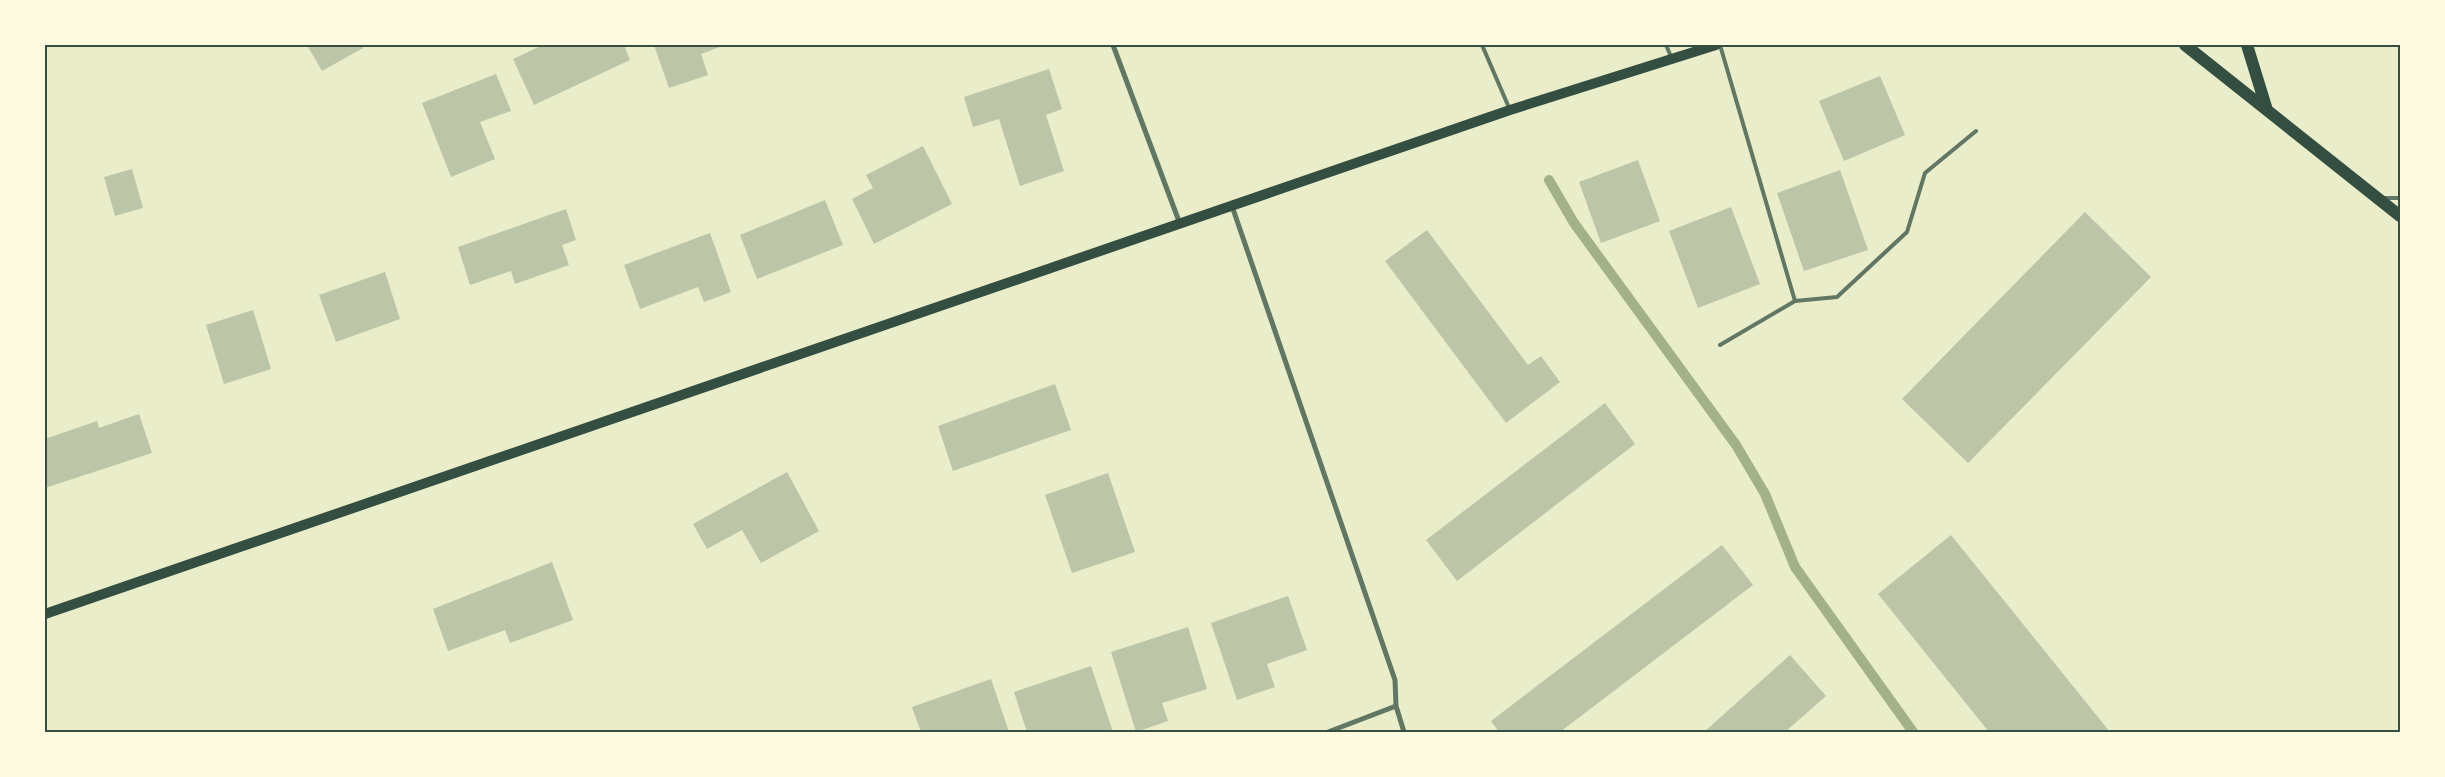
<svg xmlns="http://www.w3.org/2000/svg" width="2445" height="777" viewBox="0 0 2445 777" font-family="Poppins,sans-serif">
  <rect width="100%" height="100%" fill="#e9edc9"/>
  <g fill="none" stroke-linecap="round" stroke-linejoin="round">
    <path stroke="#a3b18a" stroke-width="10" d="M1549,180L1574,223L1736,445L1765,494L1795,567L1913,732"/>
  </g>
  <path fill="#bcc5a7" d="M307,45H361L363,48L322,71Z
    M543,45H624L630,60L534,105L513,59Z
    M654,45H725L701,54L708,75L669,88Z
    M1049,69L1062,109L1046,115L1064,171L1020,186L999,119L973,127L964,97Z
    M496,74L511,111L480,122L495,159L451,177L422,103Z
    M1880,76L1905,135L1844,161L1819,101Z
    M923,146L952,204L874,244L852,199L873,188L866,175Z
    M1638,160L1660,221L1601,243L1579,182Z
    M132,169L143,208L115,216L104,177Z
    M1840,170L1868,250L1804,271L1777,193Z
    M825,200L843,245L757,279L740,235Z
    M1731,207L1760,284L1698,308L1669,231Z
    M566,209L576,240L562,245L569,265L515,284L511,271L470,285L458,247Z
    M2085,212L2151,277L1968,463L1902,399Z
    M1427,230L1528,365L1541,356L1560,382L1506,423L1385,261Z
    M710,233L731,292L704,302L698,287L640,309L624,265Z
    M385,272L400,319L336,342L319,295Z
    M253,310L271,369L224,384L206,325Z
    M1055,384L1071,430L953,471L938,426Z
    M1605,403L1635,444L1457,581L1426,540Z
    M139,414L152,453L45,488V439L97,421L99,428Z
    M787,472L819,531L761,563L742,530L707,549L693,524Z
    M1108,473L1135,552L1072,573L1045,495Z
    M1951,535L2110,732H1989L1878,594Z
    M1722,545L1753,585L1560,732H1499L1491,721Z
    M552,562L573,620L510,643L505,630L448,651L433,609Z
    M1288,596L1307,650L1267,664L1275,687L1237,700L1211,623Z
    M1188,627L1207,689L1162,703L1168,721L1136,732L1111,652Z
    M1790,655L1826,696L1785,732H1704Z
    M1091,666L1113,732H1027L1014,692Z
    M991,679L1009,732H921L912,707Z"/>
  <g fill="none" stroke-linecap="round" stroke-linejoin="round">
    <path stroke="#617663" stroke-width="4" d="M1482,45L1510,110
      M1666,45L1672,59
      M1720,45L1795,301L1837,297L1907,232L1925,173L1976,131
      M2382,198H2400
      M1720,345L1795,301"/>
    <path stroke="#617663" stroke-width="5" d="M1113,45L1180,224
      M1232,206L1395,680L1396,706L1404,732
      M1328,732L1396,706"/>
    <path stroke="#344e41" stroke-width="10" d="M45,614L1510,110L1716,45"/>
    <path stroke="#344e41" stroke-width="12" d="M2185,45L2400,216
      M2247,45L2267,110"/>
  </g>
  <rect width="2445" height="777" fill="none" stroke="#fefae0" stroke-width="92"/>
  <rect x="46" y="46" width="2353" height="685" fill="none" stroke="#344e41" stroke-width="2"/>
</svg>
